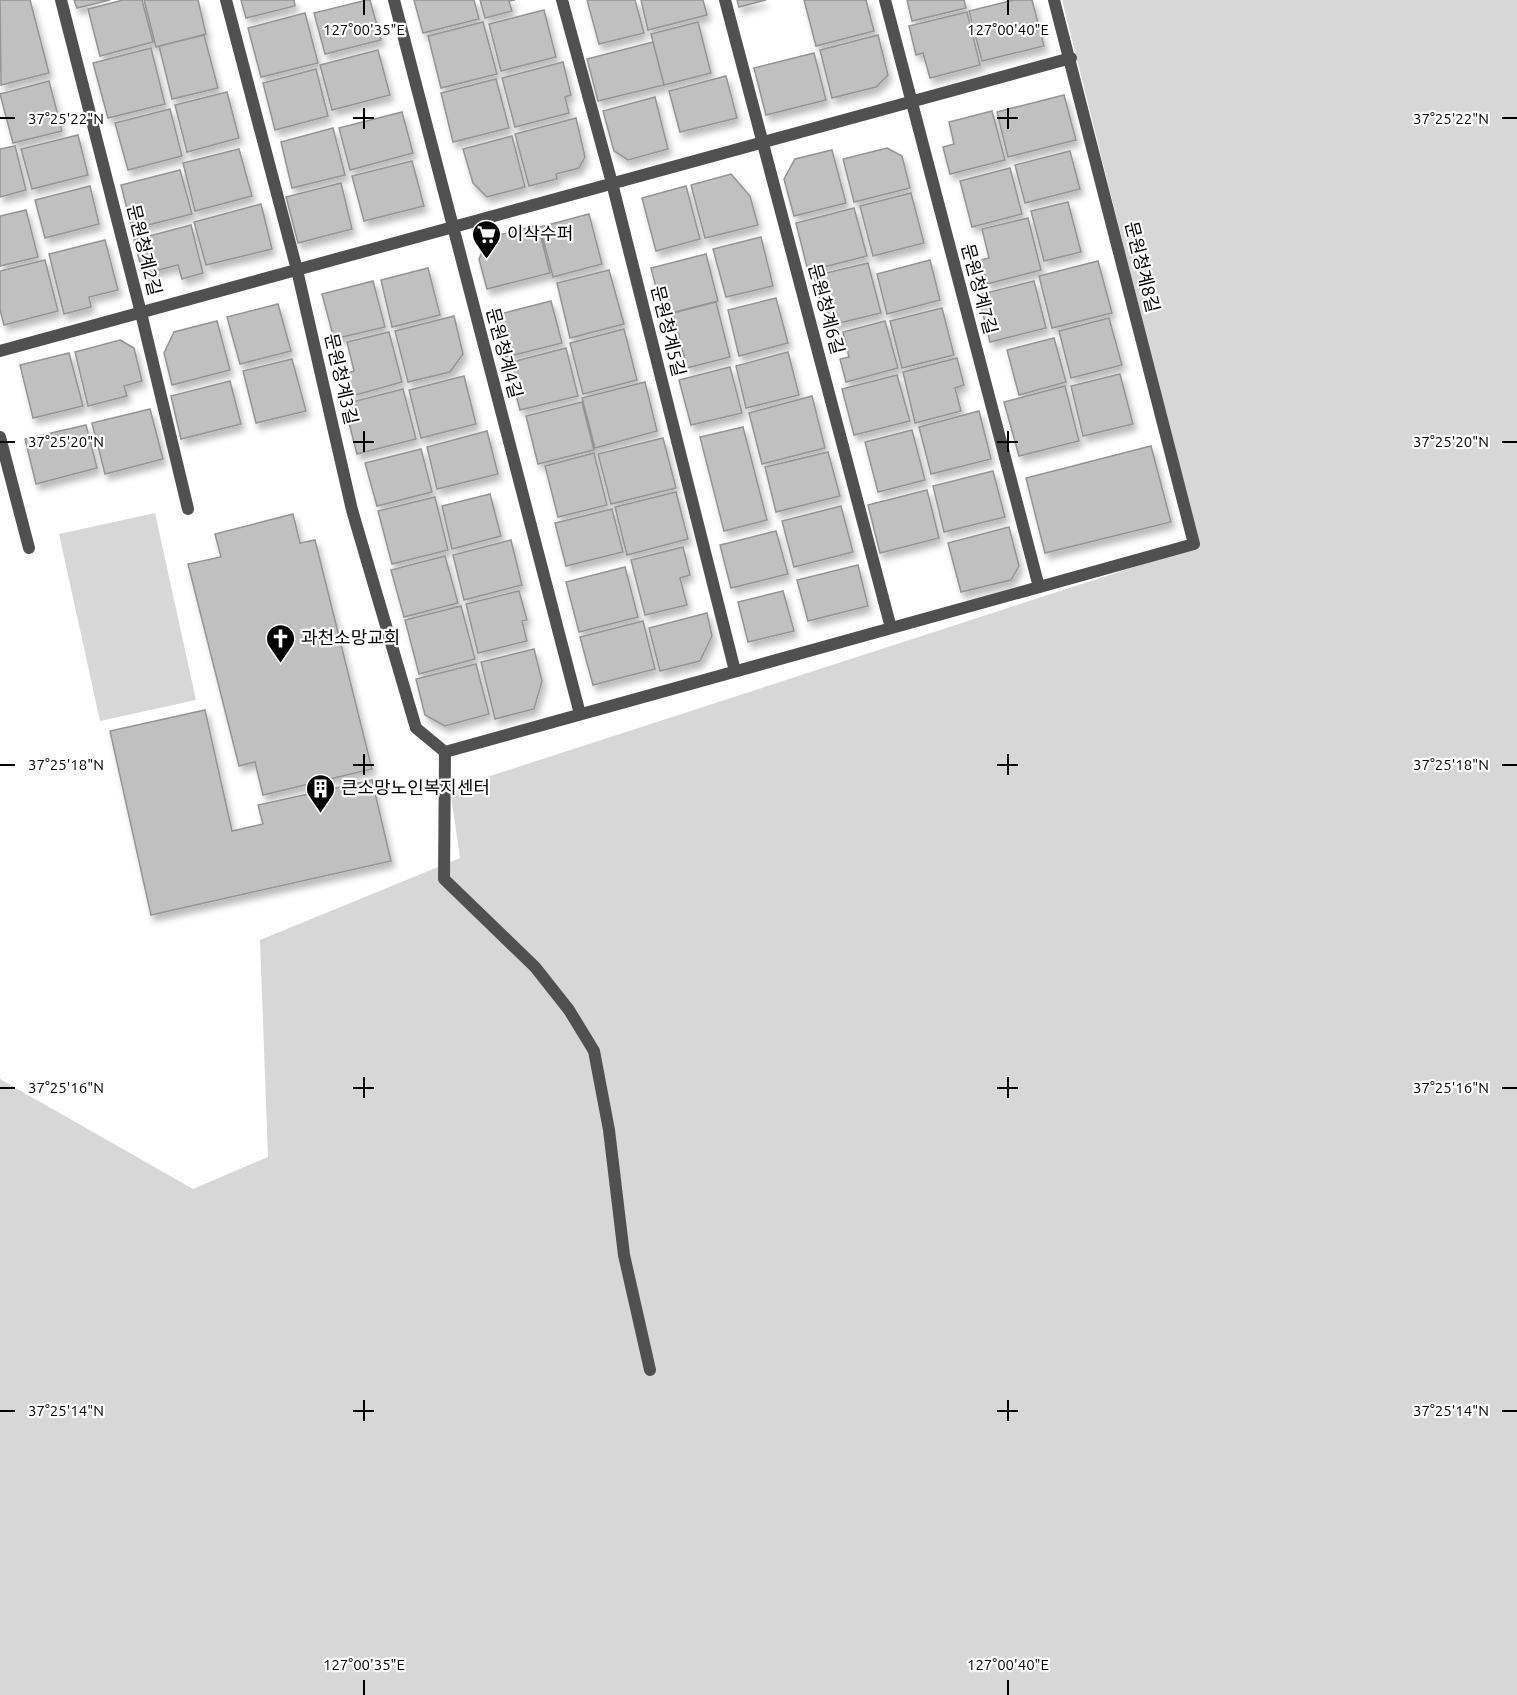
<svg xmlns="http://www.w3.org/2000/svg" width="1517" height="1695" viewBox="0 0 1517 1695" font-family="Ubuntu,'Noto Sans KR',sans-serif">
  <defs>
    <filter id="shadow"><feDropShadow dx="3.5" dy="6" stdDeviation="3" flood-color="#0004"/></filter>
  </defs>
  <rect width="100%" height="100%" fill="#fff"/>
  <path fill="#d7d7d7" d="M1062,0H1517V1695H0V1079L193,1189L268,1157L260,940L460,858L450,789L1199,546Z
    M155,513L196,700L100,721L59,534Z"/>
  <path fill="#c0c0c0" stroke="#949494" stroke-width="1.5" filter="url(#shadow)" d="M0,0H30L49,73L1,85Z
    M74,0H110L77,8Z
    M123,0H142L153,42L100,56L88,9Z
    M144,0H198L206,34L156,47Z
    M241,0H294L295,6L246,18Z
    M367,0H370L381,40L325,54L314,13Z
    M414,0H474L479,19L423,33Z
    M480,0H515L509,1L512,11L485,18Z
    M587,0H635L644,33L599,44Z
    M641,0H703L707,15L648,30Z
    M737,0H766L739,7Z
    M804,0H866L874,31L816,46Z
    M907,0H964L966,8L912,21Z
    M1014,0H1032L1044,46L982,61L969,11Z
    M544,10L556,57L501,71L489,24Z
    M967,12L980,65L930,78L923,53L916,55L909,26Z
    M305,13L318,63L261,77L248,28Z
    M483,22L497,74L441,88L428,36Z
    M698,22L711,73L664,85L651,34Z
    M204,35L218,88L172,99L159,46Z
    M878,35L888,75L876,87L832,98L820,50Z
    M653,42L664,85L598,101L587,59Z
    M151,48L165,104L108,118L93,63Z
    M378,50L390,95L332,110L320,65Z
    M814,53L826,100L766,115L754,68Z
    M563,62L571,95L565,97L569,113L515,127L502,78Z
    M316,69L328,116L275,130L263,83Z
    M726,76L737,118L680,132L669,91Z
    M496,79L509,128L453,142L441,93Z
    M49,81L62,131L13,143L0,94Z
    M227,92L239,138L187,152L175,105Z
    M1064,95L1076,140L1008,157L997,112Z
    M655,97L668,149L628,160L614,151L603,111Z
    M170,109L182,156L128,170L115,123Z
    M992,111L1005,160L950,174L943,147L954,144L949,122Z
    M402,112L413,153L350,170L339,128Z
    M576,118L585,157L579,168L556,174L557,179L529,186L515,134Z
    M333,128L345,175L292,188L281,142Z
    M78,135L88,175L32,189L21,149Z
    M512,136L525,187L487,197L473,183L463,149Z
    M15,146L26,190L0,197V149Z
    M887,148L902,156L910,188L854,202L843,159Z
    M239,149L252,196L195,211L183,163Z
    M832,150L846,203L794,216L784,179L795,159Z
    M1070,151L1080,189L1025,203L1015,165Z
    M412,161L424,206L364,221L352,176Z
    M1010,168L1022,214L972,227L960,181Z
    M180,170L192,214L132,229L121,185Z
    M731,174L750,196L758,225L705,238L691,185Z
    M341,183L352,229L298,243L286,197Z
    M90,186L99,224L45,238L35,200Z
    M686,186L700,239L656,251L642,198Z
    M911,193L924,243L873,256L860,206Z
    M1068,202L1081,252L1044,261L1031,211Z
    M261,204L272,249L206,265L194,222Z
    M854,208L867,256L808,271L796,223Z
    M26,210L38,257L0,266V216Z
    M589,214L602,264L553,277L540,227Z
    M1028,218L1041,270L987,284L981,260L989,258L982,229Z
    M191,225L203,273L182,279L178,265L143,274L134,240Z
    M538,225L550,273L487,289L479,259L488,238Z
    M761,237L773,286L726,297L713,249Z
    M105,240L118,290L89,297L91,307L64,314L49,254Z
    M706,254L718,301L663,315L651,268Z
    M45,260L58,311L4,325L0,310V271Z
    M930,260L940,300L887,314L877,274Z
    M1098,261L1112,313L1052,328L1039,276Z
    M868,263L881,313L827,326L814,276Z
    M428,268L440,315L392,327L381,280Z
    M609,270L624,324L570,338L557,283Z
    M373,281L385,327L334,339L322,294Z
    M1034,281L1046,328L990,342L978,295Z
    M776,298L788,343L739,356L728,310Z
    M551,301L562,343L506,357L496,315Z
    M716,302L730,357L687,368L673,313Z
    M278,304L291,351L240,364L227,317Z
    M942,308L954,355L902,368L890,321Z
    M454,316L463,354L450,372L408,382L395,331Z
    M1109,318L1122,365L1071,378L1059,331Z
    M217,321L230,370L172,385L164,353L174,332Z
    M885,321L898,368L846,382L840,359L849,357L843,332Z
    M624,329L637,380L583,394L570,343Z
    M389,332L402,382L352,396L346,373L354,371L347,342Z
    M1054,338L1066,382L1019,395L1007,350Z
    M120,340L134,348L142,381L124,386L127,396L88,406L75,352Z
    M566,348L578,396L520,410L508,363Z
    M788,352L799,395L746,408L736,366Z
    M69,353L83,406L33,418L20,365Z
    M957,358L964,385L955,388L961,411L915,423L903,372Z
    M292,359L306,411L256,423L243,371Z
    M730,367L742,413L691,425L679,380Z
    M1120,374L1133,424L1083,436L1071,386Z
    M897,375L910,421L854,435L842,389Z
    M464,376L476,424L421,438L409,390Z
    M230,381L241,424L181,439L171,396Z
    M645,382L657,431L595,448L582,398Z
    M1065,386L1079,441L1019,456L1004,402Z
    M403,389L416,439L357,454L344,404Z
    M812,396L825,448L762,464L749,413Z
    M582,402L594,450L538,464L526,416Z
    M150,409L163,459L105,474L92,423Z
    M979,411L991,459L931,474L919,427Z
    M86,425L97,468L36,484L25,439Z
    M743,427L767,520L724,531L700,437Z
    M912,430L925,480L878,492L865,442Z
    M487,431L498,474L437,489L427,447Z
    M663,438L676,488L611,504L598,454Z
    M1151,446L1171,522L1045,553L1026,478Z
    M421,449L432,492L377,506L365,463Z
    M828,452L840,496L776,512L765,467Z
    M594,453L607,505L558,517L545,466Z
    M993,471L1005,517L944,532L933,486Z
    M927,490L939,538L880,553L868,505Z
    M676,492L688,539L627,555L615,507Z
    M490,494L501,536L452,549L442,506Z
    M435,497L448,550L392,564L378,511Z
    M841,506L853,552L794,567L782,521Z
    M612,509L623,552L566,566L555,523Z
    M293,514L300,543L315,540L372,769L263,795L255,762L239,766L188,564L221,557L215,534Z
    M1009,527L1019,566L1011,580L961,592L948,543Z
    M776,531L788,574L731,588L720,545Z
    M511,540L522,585L464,600L453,555Z
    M683,547L690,575L680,578L687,605L645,615L631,560Z
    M445,556L458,603L404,617L391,570Z
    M858,565L868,606L808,621L797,580Z
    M625,567L638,617L579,632L566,582Z
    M519,591L527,620L522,621L527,641L478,653L466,604Z
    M783,591L794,631L748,642L738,602Z
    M461,606L475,659L419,674L405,620Z
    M707,613L712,636L700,661L660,671L649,628Z
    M643,621L655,669L593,685L580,637Z
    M534,649L542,681L534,709L495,719L481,662Z
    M476,664L489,714L445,726L425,715L416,679Z
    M205,710L232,831L263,824L258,805L372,780L391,861L151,915L110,731Z"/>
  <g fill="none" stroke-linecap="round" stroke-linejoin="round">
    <path stroke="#505050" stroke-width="12" d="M445,752L444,879L535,967L569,1010L594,1051L609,1130L624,1255L650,1370"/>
    <path stroke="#505050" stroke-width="12" d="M61,0L141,313L188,509
      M226,0L297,270L352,510L416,728L445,752L1194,544L1054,0
      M394,0L580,714
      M562,0L612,183L735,671
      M725,0L891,628
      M885,0L1039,587
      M0,351L1071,58
      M0,437L29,548"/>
  </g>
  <path fill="none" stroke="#000" stroke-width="2" d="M364,0V15M1008,0V15M364,108V129M1008,108V129M0,118H15M353,118H374M997,118H1018M1502,118H1517M364,431V452M1008,431V452M0,442H15M353,442H374M997,442H1018M1502,442H1517M364,754V775M1008,754V775M0,765H15M353,765H374M997,765H1018M1502,765H1517M364,1077V1098M1008,1077V1098M0,1088H15M353,1088H374M997,1088H1018M1502,1088H1517M364,1400V1421M1008,1400V1421M0,1411H15M353,1411H374M997,1411H1018M1502,1411H1517M364,1680V1695M1008,1680V1695"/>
  <defs>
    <symbol id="supermarket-pin" viewBox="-11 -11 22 30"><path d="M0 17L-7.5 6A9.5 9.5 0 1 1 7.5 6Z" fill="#000" stroke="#fff"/><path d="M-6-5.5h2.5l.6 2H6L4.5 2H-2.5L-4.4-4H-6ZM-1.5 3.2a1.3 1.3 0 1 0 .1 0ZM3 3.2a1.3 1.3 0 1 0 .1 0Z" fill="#fff"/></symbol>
    <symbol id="church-pin" viewBox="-11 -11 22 30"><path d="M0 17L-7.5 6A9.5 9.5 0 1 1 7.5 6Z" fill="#000" stroke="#fff"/><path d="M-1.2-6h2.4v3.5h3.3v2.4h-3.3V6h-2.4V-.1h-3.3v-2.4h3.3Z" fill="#fff"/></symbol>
    <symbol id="building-pin" viewBox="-11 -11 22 30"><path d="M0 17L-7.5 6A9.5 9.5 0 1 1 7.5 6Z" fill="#000" stroke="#fff"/><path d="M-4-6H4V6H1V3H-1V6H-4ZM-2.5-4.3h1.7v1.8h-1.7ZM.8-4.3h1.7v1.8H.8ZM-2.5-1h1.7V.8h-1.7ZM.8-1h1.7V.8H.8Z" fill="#fff"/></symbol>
  </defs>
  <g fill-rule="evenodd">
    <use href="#supermarket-pin" x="470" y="218" width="33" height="45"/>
    <use href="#church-pin" x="264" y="622" width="33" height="45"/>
    <use href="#building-pin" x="304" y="772" width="33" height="45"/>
  </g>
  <g text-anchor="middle" stroke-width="4.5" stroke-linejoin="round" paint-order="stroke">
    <g font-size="18" fill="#000" stroke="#fff" text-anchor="start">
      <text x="507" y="240">이삭수퍼</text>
      <text x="301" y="644">과천소망교회</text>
      <text x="341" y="794">큰소망노인복지센터</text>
    </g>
    <g font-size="18" fill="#000" stroke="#fff">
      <text transform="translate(144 250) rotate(76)" y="6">문원청계2길</text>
      <text transform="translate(1142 267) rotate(76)" y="6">문원청계8길</text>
      <text transform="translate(979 289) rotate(75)" y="6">문원청계7길</text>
      <text transform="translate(826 309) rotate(75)" y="6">문원청계6길</text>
      <text transform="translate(668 331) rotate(76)" y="6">문원청계5길</text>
      <text transform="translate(504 353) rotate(75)" y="6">문원청계4길</text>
      <text transform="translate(341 379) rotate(77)" y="6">문원청계3길</text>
    </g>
  </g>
  <g font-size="15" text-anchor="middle" fill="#000" stroke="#fff" stroke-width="4.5" stroke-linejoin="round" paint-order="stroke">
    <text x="364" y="35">127°00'35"E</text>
    <text x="1008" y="35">127°00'40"E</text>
    <text x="66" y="124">37°25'22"N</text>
    <text x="1451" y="124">37°25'22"N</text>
    <text x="66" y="447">37°25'20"N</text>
    <text x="1451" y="447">37°25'20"N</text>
    <text x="66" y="770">37°25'18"N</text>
    <text x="1451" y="770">37°25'18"N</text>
    <text x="66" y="1093">37°25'16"N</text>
    <text x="1451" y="1093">37°25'16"N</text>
    <text x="66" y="1416">37°25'14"N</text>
    <text x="1451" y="1416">37°25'14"N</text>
    <text x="364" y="1670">127°00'35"E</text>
    <text x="1008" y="1670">127°00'40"E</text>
  </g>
</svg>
